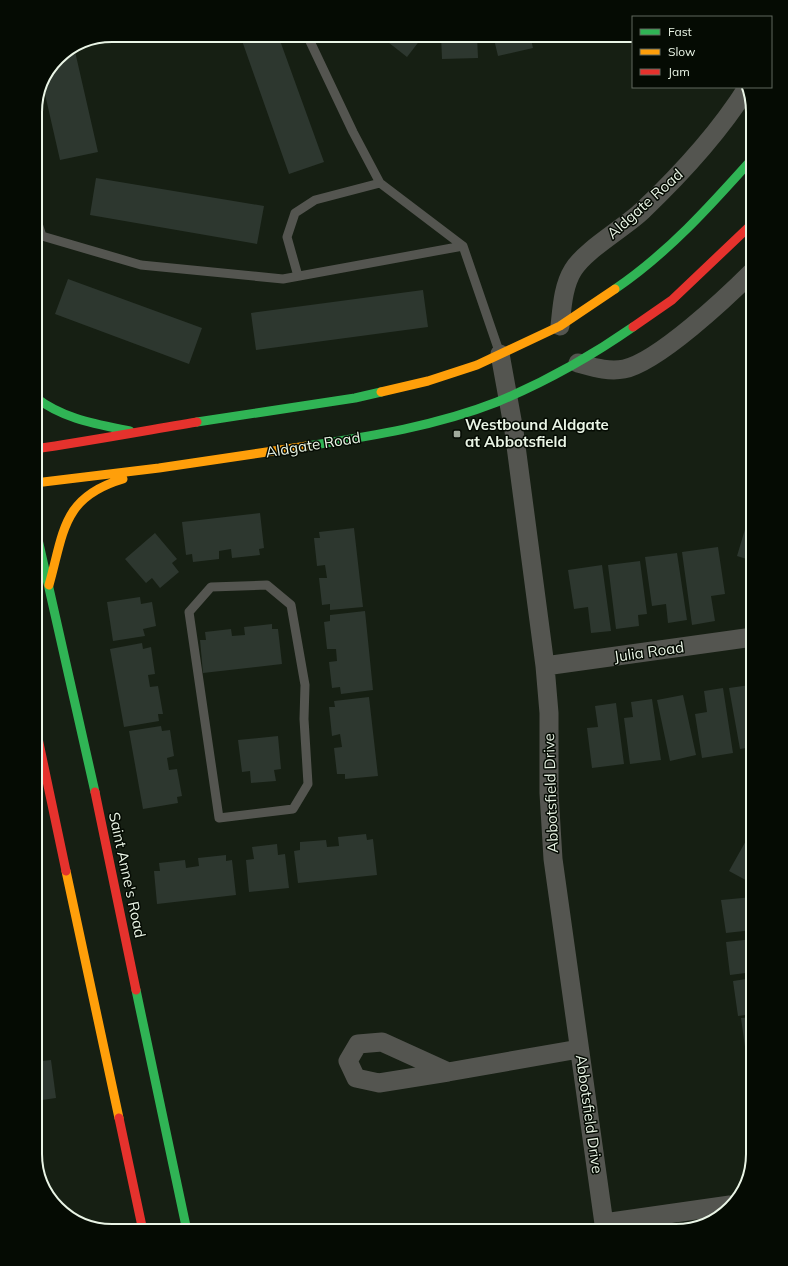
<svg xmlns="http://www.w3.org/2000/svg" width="788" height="1266" viewBox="0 0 788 1266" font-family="Mulish,sans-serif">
  <rect width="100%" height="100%" fill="#161f13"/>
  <path fill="#2d372f" d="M240,35H278L324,162L289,174Z
    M379,35H424L407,57Z
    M441,35H477L478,58L442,59Z
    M493,35H530L533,48L498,56Z
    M74,47L98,152L60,160L42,81L58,58Z
    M96,178L264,206L257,244L90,215Z
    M68,279L202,328L189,364L55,314Z
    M423,290L428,327L256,350L251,313Z
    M260,513L264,548L259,549L260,555L232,558L231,549L219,551V559L193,562L192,554L186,555L182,522Z
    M749,516L753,518V561L737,556Z
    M354,528L363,607L330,610V604L322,605L319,578H327L325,565L317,566L314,538H320L319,532Z
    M155,533L177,559L172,563L179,572L160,588L152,578L146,583L125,559Z
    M718,547L725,594L711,596L715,621L692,625L682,552Z
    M677,553L687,620L668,623L666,604L652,606L645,557Z
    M640,561L647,614L638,615L639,626L616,629L608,565Z
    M602,565L611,631L591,633L588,607L574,609L568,570Z
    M750,580H753V596H752Z
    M140,597L141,604L152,602L156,626L143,629L145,636L113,641L107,602Z
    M365,611L373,690L341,694L340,687L332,688L329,662L337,661L336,649H327L324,622L330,621V615Z
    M272,624V629H278L282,664L203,673L200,640H206L205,632L231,629L232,636L245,635L244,627Z
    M142,643L143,649L151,647L155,674L148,675L150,687L158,686L163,714H158L159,721L124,727L110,649Z
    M750,685L753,701V747L740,749L729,688Z
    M723,688L733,753L702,758L695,714L707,712L704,691Z
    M683,695L696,755L670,761L657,700Z
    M369,697L378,776L345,779V774H337L334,748L342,747L340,734L332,736L329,707H335L334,701Z
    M652,699L661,760L630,764L624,718L633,717L631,702Z
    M616,703L624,764L592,768L587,728L598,727L595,706Z
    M161,726L162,731L170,730L174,756L167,758L169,770L177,769L182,796L177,797L178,803L143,809L129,731Z
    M278,736L281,769L274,770L276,781L251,783L250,771L242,772L238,740Z
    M366,834L367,840L373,839L377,875L298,883L294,851L300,850V842L326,840L327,847L339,846L338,837Z
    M747,839L753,843V884L729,871Z
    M277,844L278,855L285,854L289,888L249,892L246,860L254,859L252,847Z
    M226,855V861L232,860L236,895L157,904L154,871H160L159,863L185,860L186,868L199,866L198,858Z
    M753,897V930L726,933L721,900Z
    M753,939V972L730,975L726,942Z
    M753,978V1014L738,1016L733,981Z
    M753,1017V1053L746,1054L741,1018Z
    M35,1056H41L42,1061L51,1060L56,1098L35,1101Z
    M753,1060V1082H751L746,1061Z"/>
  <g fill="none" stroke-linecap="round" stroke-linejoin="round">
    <path stroke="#545550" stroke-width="9" d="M307,35L353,132L380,183L463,246L500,354
      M35,214L42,236L141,265L283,279L463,246
      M298,276L287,237L295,213L315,200L380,183
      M267,585L291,605L305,685L304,719L308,784L293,809L219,818L189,612L211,587Z"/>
    <path stroke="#545550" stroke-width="19" d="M560,326C562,308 563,286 573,270C585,250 624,228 642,211C682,173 718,134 747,88
      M500,354L514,431L545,666L549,713V793L553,859L605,1231
      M578,363C593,367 608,372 624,369C658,362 727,297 753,271
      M545,666L753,637
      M448,1072L379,1083L356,1078L348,1061L358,1044L382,1042L448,1072L579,1049
      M604,1223L730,1205"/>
    <path stroke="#30b455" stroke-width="9" d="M615,289C668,253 710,206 753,158
      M35,397C63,419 96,424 130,431
      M197,422L355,398L381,392
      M307,446C371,436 436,426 497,402C545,382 590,357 633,327
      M35,526L95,792
      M136,990L187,1231"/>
    <path stroke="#ff9f0a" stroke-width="9" d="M381,392L428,381L477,365L560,326L615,289
      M35,483L159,468L307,446
      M49,585C64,532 62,497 123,479
      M66,871L119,1118"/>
    <path stroke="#e5322d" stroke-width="9" d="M633,327L672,300L753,223
      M35,449C89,441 143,431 197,422
      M35,724L66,871
      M95,792L136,990
      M119,1118L143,1231"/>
  </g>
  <rect fill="#a0aa9c" stroke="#050b03" stroke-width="1.5" x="453" y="430" width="8" height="8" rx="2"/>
  <g text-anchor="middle" stroke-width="3" stroke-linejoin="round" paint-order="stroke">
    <g font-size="15" fill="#eaf5e6" stroke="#050b03">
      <text transform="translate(645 204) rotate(-42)" y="5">Aldgate Road</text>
      <text transform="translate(313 445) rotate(-9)" y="5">Aldgate Road</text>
      <text transform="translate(649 652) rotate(-8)" y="5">Julia Road</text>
      <text transform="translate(551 793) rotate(-92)" y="5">Abbotsfield Drive</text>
      <text transform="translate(127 875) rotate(78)" y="5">Saint Anne's Road</text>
      <text transform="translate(589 1114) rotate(82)" y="5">Abbotsfield Drive</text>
    </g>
    <g font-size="15" font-weight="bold" fill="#eaf5e6" stroke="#050b03" text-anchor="start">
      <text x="465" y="430">Westbound Aldgate<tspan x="465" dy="17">at Abbotsfield</tspan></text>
    </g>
  </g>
  <path d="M0 0H788V1266H0ZM112 42H676A70 70 0 0 1 746 112V1154A70 70 0 0 1 676 1224H112A70 70 0 0 1 42 1154V112A70 70 0 0 1 112 42Z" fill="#050b03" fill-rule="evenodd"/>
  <path fill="none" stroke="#eaf5e6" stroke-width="2" d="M112 42H676A70 70 0 0 1 746 112V1154A70 70 0 0 1 676 1224H112A70 70 0 0 1 42 1154V112A70 70 0 0 1 112 42Z"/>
  <rect x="632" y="16" width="140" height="72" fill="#050b03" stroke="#61695e"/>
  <rect x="640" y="29" width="20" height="6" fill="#30b455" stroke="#61695e"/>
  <text x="668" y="36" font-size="12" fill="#eaf5e6">Fast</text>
  <rect x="640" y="49" width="20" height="6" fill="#ff9f0a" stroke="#61695e"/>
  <text x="668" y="56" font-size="12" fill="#eaf5e6">Slow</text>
  <rect x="640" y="69" width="20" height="6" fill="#e5322d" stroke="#61695e"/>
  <text x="668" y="76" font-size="12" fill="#eaf5e6">Jam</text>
</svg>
